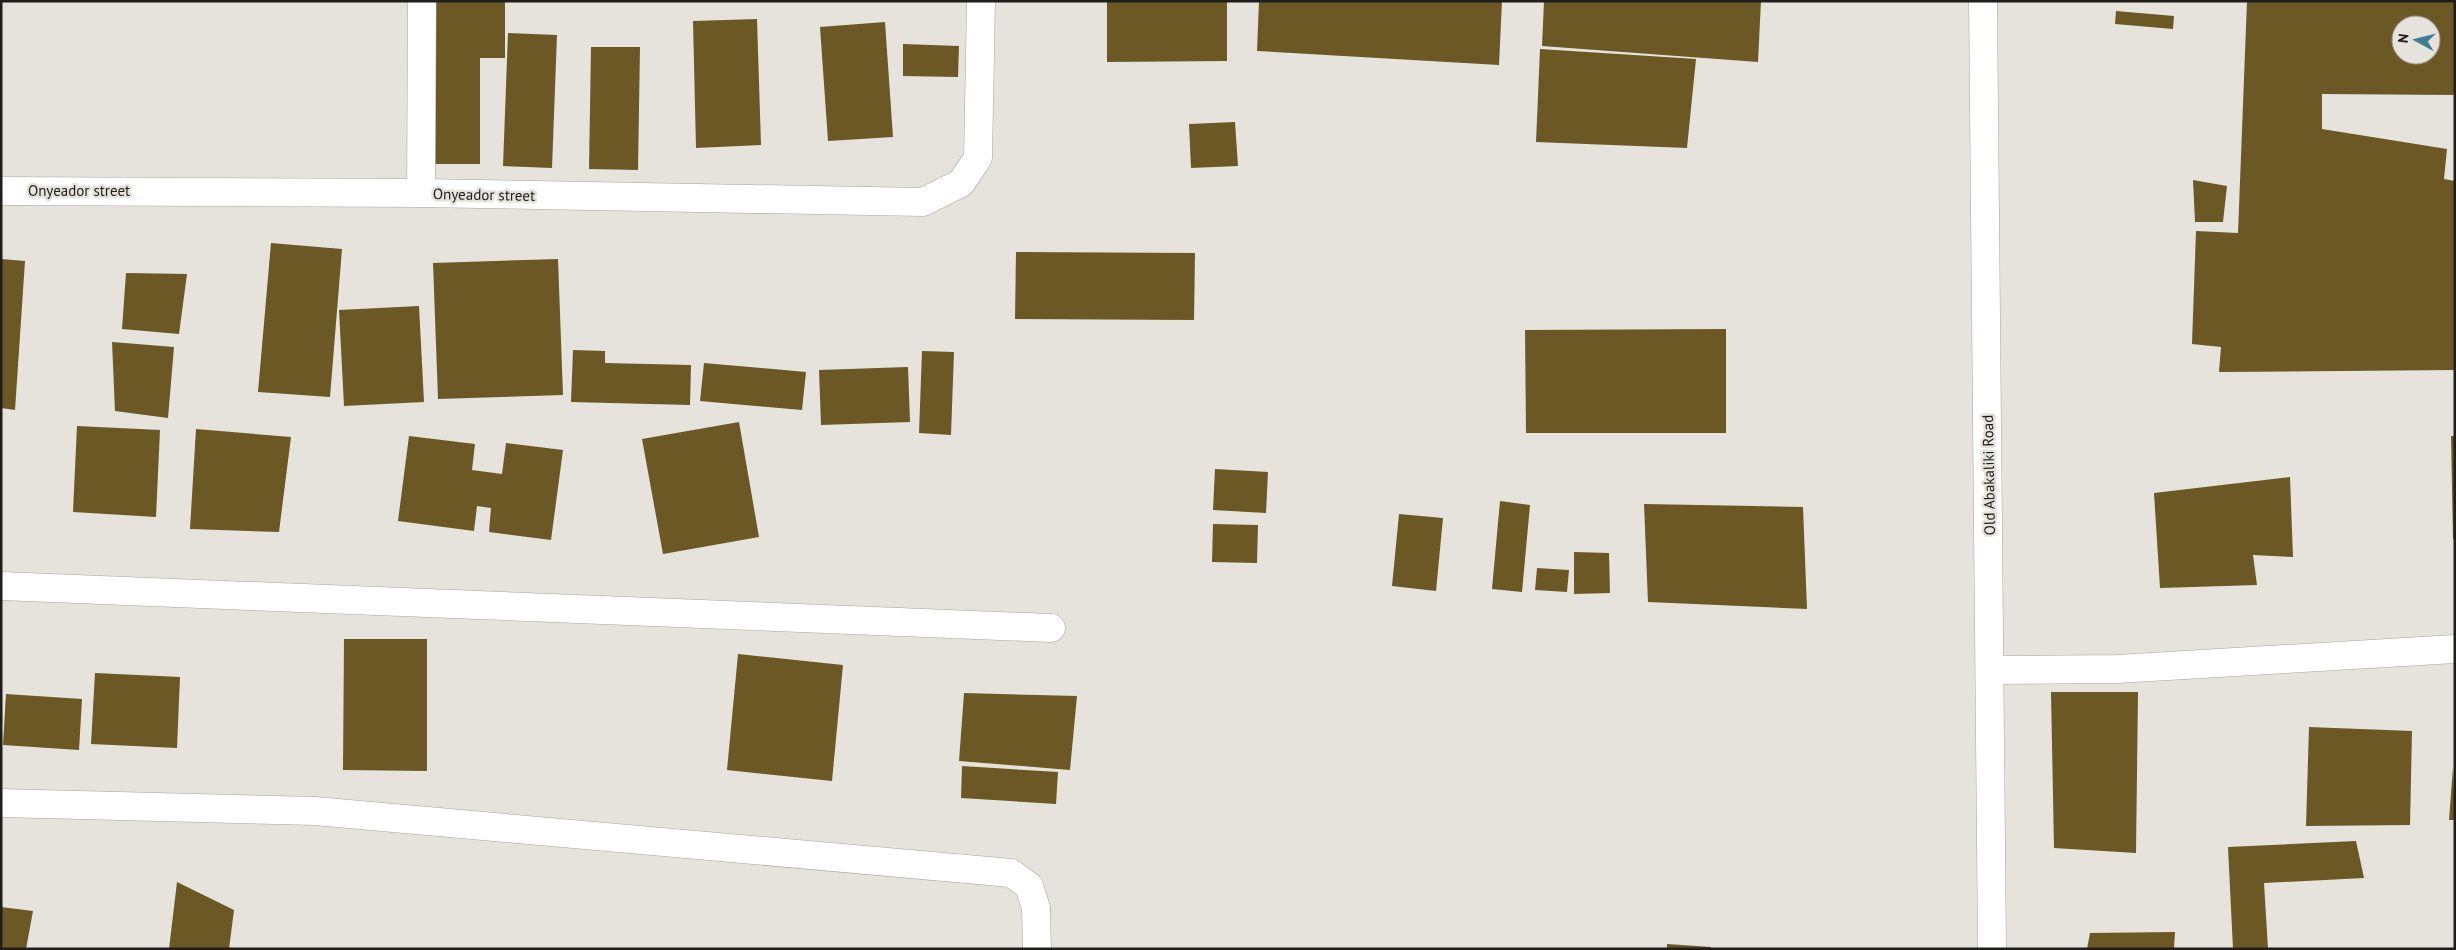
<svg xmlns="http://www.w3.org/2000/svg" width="2456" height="950" viewBox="0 0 2456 950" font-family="'PT Sans',sans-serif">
  <rect width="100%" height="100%" fill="#e5e3db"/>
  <path fill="#6b5825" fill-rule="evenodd" d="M431,1H505V58H480V164H431Z
    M1227,1V61L1107,62V2Z
    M1259,1H1502L1499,65L1257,51Z
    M1544,1H1761L1758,62L1542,46Z
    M2247,1H2455V95L2322,94V129L2447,149L2444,179L2455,181V370L2219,372L2221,347L2192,344L2196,231L2238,233ZM2401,25H2431V55H2401Z
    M2116,11L2174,16L2173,29L2115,24Z
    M757,19L761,145L696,148L693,21Z
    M885,22L893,137L828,141L820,27Z
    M508,33L557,35L552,168L503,166Z
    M903,44L959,46L958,77L903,76Z
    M591,47H640L638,170L589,169Z
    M1540,49L1696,59L1687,148L1536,142Z
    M1235,122L1238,166L1191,168L1189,124Z
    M2193,180L2227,186L2223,222H2195Z
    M271,243L342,249L330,397L258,392Z
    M1016,252L1195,253L1194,320L1015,319Z
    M1,259L25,261L15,410L1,408Z
    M558,259L563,395L438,399L433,263Z
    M126,273L187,274L179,334L122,329Z
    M419,306L424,402L344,406L339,310Z
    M1726,329V433H1526L1525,330Z
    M112,342L174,347L168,418L115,411Z
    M573,350L605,351V363L691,365L690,405L571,402Z
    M922,351L954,352L951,435L919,433Z
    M704,363L806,372L802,410L700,401Z
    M908,367L910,422L821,425L819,370Z
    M739,422L759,537L663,554L642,439Z
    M77,426L160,430L156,517L73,512Z
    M196,429L291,437L279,532L190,529Z
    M409,436L475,444L472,470L502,474L506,443L563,450L551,540L489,532L491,508L477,506L474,531L398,521Z
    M2451,436H2455V539H2453Z
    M1215,469L1268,472L1266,513L1213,510Z
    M2290,477L2293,557L2253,555L2257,585L2160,588L2154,493Z
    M1500,501L1530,505L1522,592L1492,589Z
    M1644,504L1803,507L1807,609L1648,602Z
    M1399,514L1443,518L1436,591L1392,586Z
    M1213,524L1258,525L1257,563L1212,562Z
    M1574,552L1609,553L1610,593L1574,594Z
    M1537,568L1569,570L1567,592L1535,590Z
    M344,639H427V771L343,770Z
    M738,654L843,665L832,781L727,770Z
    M95,673L180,677L177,748L91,744Z
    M2051,692H2138L2136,853L2054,848Z
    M964,693L1077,696L1070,770L959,761Z
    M6,694L82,699L79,750L3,745Z
    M2309,727L2412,731L2410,825L2306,826Z
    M962,766L1058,772L1056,804L961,798Z
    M2453,767L2455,820H2449Z
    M2356,841L2364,878L2264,883L2268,949H2233L2228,847Z
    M177,882L234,910L229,949H169Z
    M1,907L33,911L26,949H1Z
    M2175,932L2174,949H2087L2090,933Z
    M1667,944L1711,947V949H1667Z"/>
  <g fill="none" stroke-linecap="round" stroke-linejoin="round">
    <defs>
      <path id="minor" d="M1,191L421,193L923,202L961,183L978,158L981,1
        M421,193L422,1
        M1,586L1051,628
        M1991,670L2117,669L2455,649
        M1,803L315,811L1011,873L1029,886L1036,908L1037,949"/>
      <path id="secondary" d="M1983,1L1992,949"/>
    </defs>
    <use href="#minor" stroke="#a6a49d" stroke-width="29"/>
    <use href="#secondary" stroke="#a6a49d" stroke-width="29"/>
    <use href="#minor" stroke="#fff" stroke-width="28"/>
    <use href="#secondary" stroke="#fff" stroke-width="28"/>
  </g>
  <g text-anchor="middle" stroke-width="5" stroke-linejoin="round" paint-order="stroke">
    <g font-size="15" fill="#1f1e1c" stroke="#e5e3db">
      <text x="79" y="196">Onyeador street</text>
      <text transform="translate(484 195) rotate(1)" y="5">Onyeador street</text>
      <text transform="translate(1989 475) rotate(-91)" y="5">Old Abakaliki Road</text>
    </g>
  </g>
  <rect width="2456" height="950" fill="none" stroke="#1f1e1c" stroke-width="5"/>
  <g transform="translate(2416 40) rotate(277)"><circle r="24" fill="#e5e3db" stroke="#96948f"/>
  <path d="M0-4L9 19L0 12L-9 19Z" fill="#417e95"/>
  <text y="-8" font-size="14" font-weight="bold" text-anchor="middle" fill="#1f1e1c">N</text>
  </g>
</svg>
